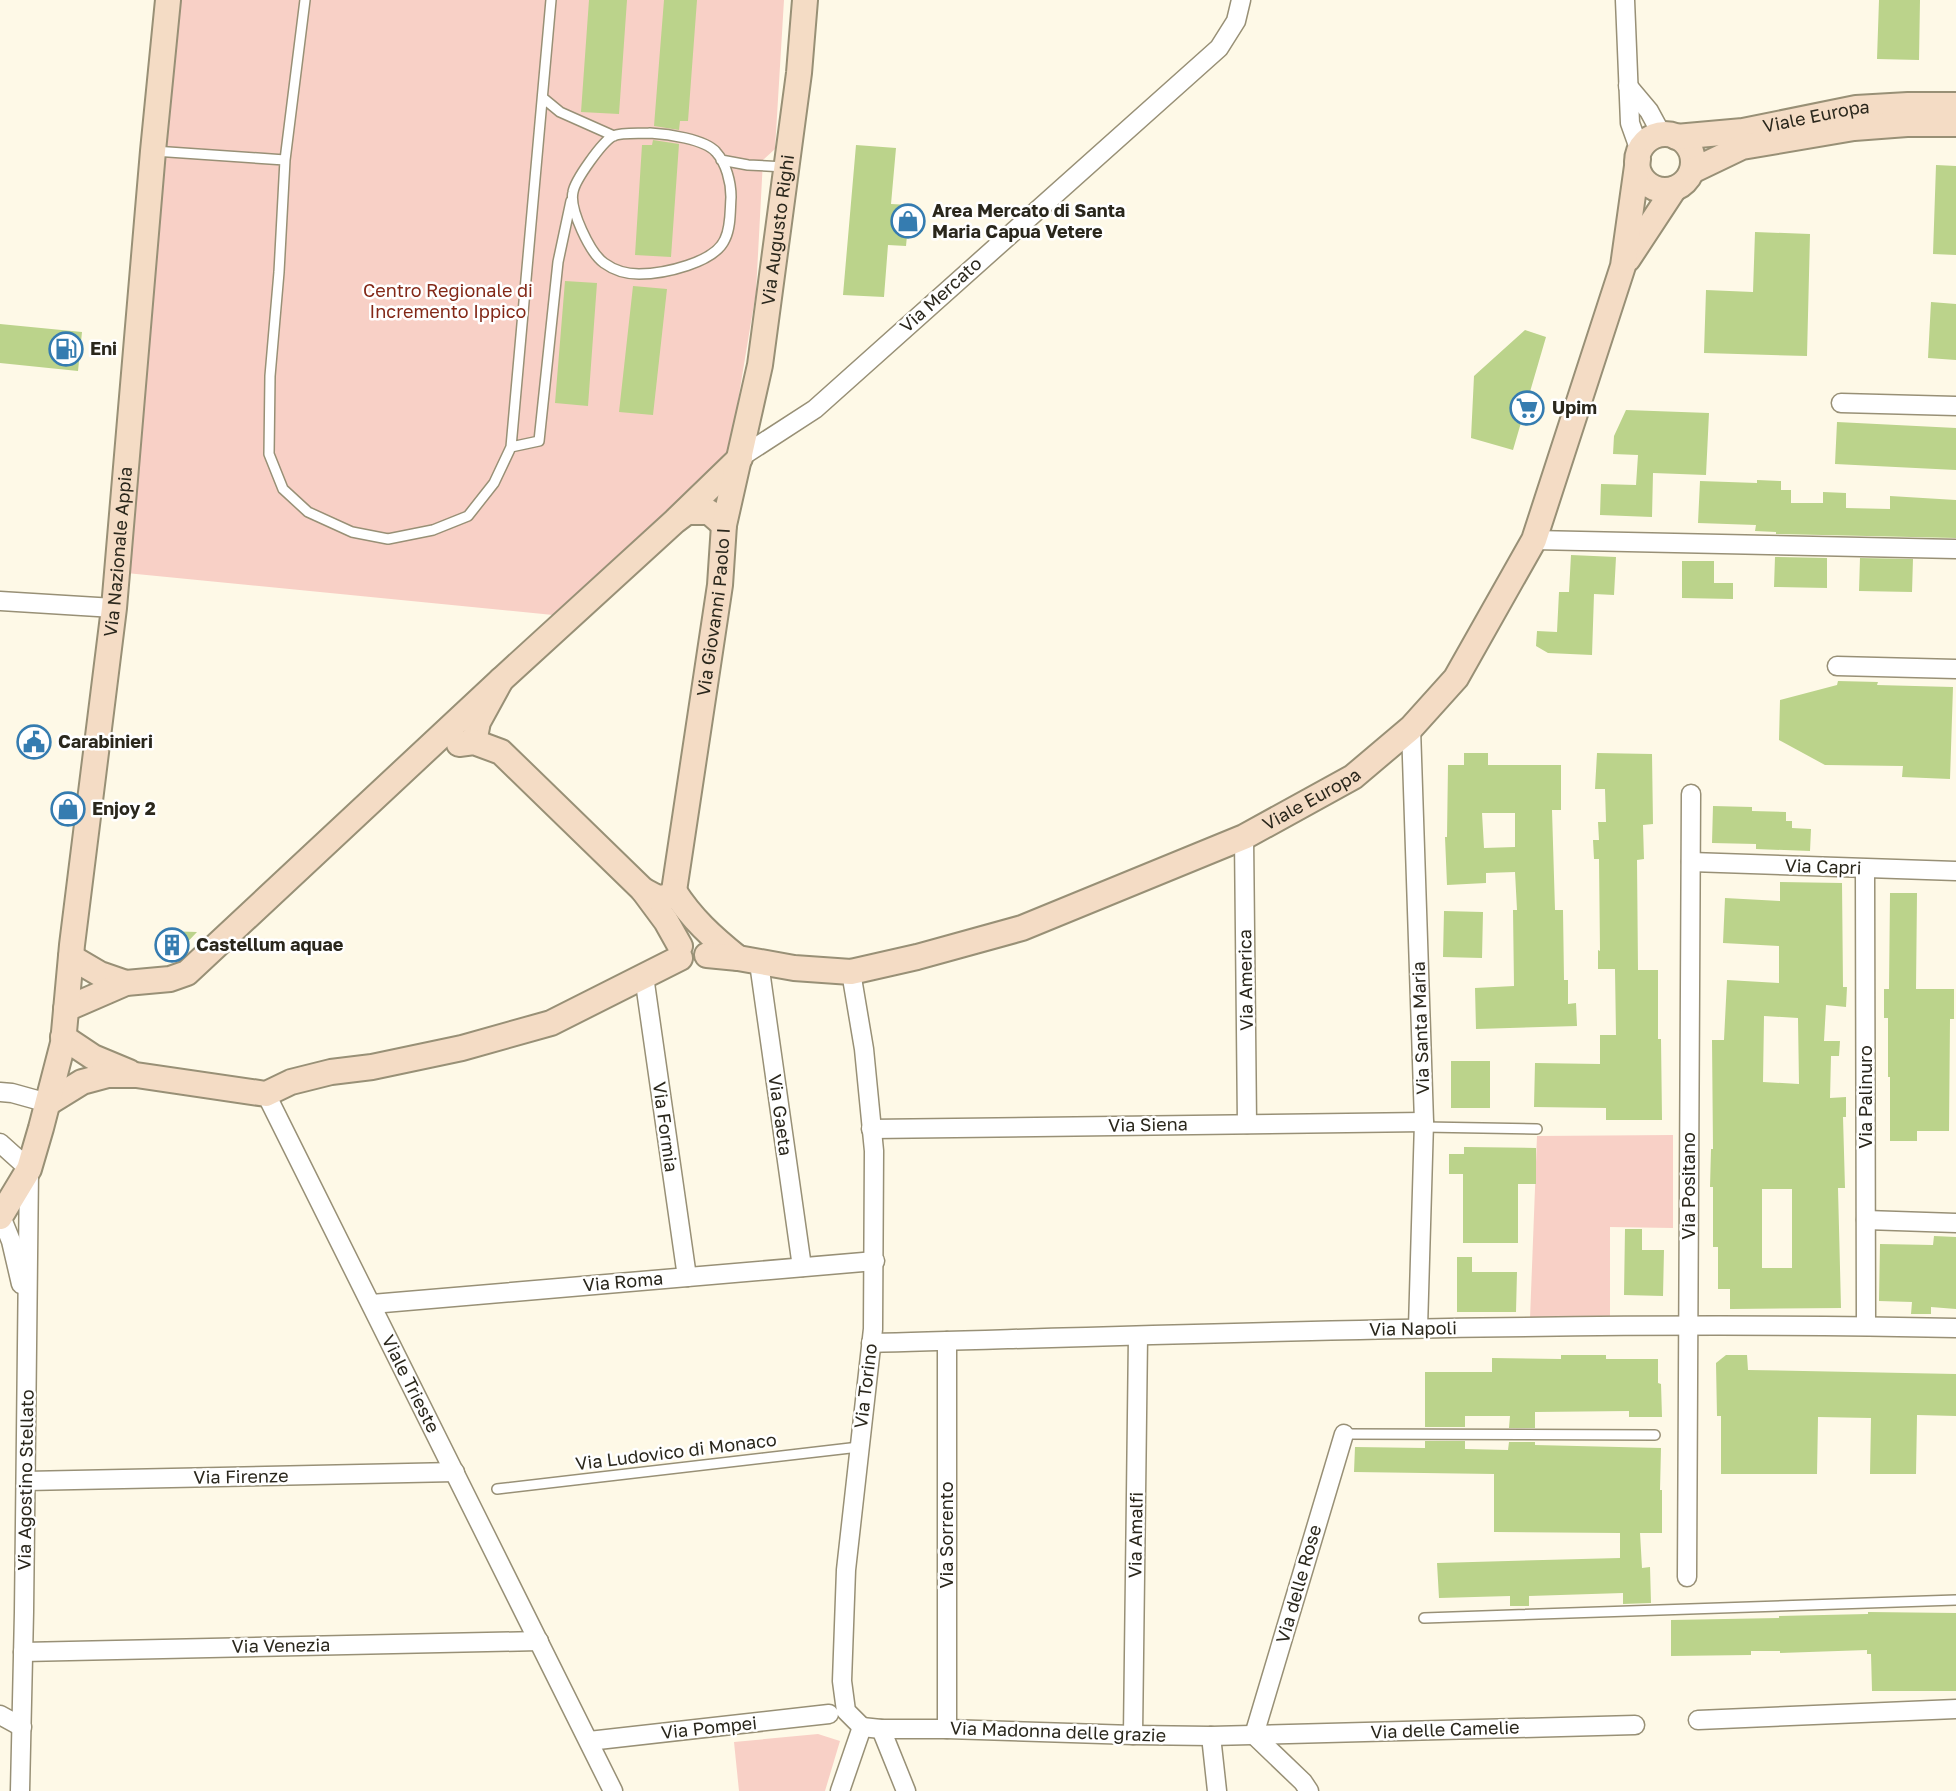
<svg xmlns="http://www.w3.org/2000/svg" width="1956" height="1791" viewBox="0 0 1956 1791" font-family="'Golos Text',sans-serif">
  <rect width="100%" height="100%" fill="#fef9e7"/>
  <path fill="#f8d0c6" d="M168,0H784L775,149L763,160L756,292L728,461L553,615L116,572Z
    M1673,1135V1228L1610,1227V1320L1530,1319L1537,1136Z
    M818,1734L840,1741L825,1791H739L734,1742Z"/>
  <path fill="#bbd38b" fill-rule="evenodd" d="M589,0H627L619,114L581,112Z
    M664,0H697L688,121H680L679,130L654,126Z
    M1879,0H1920L1919,60L1877,59Z
    M653,140L679,144L671,257L635,255L642,145H652Z
    M856,145L896,148L891,204L910,205L906,246L888,245L884,297L843,295Z
    M1936,165L1956,166V255L1933,254Z
    M1755,232L1810,234L1807,356L1704,353L1706,290L1753,292Z
    M565,281L597,283L588,406L555,403Z
    M633,286L667,289L653,415L619,412Z
    M1931,302L1956,304V360L1928,358Z
    M0,324L82,332L78,371L0,363Z
    M1525,330L1546,337L1513,450L1471,438L1474,376Z
    M1626,410L1709,413L1706,475L1653,473L1652,517L1600,515L1601,484L1636,485L1638,455L1613,454L1614,436Z
    M1837,422L1956,428V470L1835,464Z
    M1757,480L1781,481V490H1791V503H1823V492L1846,493V508L1890,509V496L1956,500V538L1776,534V532L1755,531L1756,525L1698,523L1700,481L1757,483Z
    M1571,555L1616,557L1614,595L1594,594L1592,655L1548,653L1536,646L1537,631L1557,632L1559,592H1569Z
    M1775,557L1827,558V588L1774,587Z
    M1860,558L1913,559L1912,592L1859,591Z
    M1682,561H1714V583H1733V599L1682,598Z
    M1838,681L1878,682L1877,685L1953,687L1950,779L1902,777L1903,766L1825,765L1779,740L1780,700L1837,685Z
    M1464,753H1488V765H1561V810H1552L1555,910H1563L1564,980H1568V1004L1576,1003L1577,1026L1476,1029L1475,988L1514,986L1513,910H1517L1515,872L1486,873V883L1447,885L1445,837H1447L1448,765H1464ZM1482,813H1515V847L1484,848Z
    M1597,753L1652,754L1653,824L1643,825L1644,859L1637,860L1638,970H1658V1039H1661L1662,1120H1606V1108L1534,1107L1535,1063L1600,1064V1035H1616L1615,969H1598V950L1600,951L1599,859H1594L1593,840H1599L1598,822H1606L1605,789H1595Z
    M1713,806L1752,807V811L1786,812V821H1792V828L1811,829L1810,851L1756,849V844L1712,843Z
    M1780,882L1842,883L1843,987H1847L1846,1007L1826,1005L1824,1041H1840L1839,1056H1831L1830,1098L1846,1097V1117H1843L1845,1188H1838L1841,1308L1730,1309V1289H1718V1247H1713V1187H1710L1711,1149H1713L1712,1040H1724L1727,980L1779,983V946L1723,943L1725,898L1780,901ZM1764,1016L1798,1018L1799,1084L1763,1082ZM1762,1189H1792V1268H1762Z
    M1890,893H1917L1916,989H1954V1019H1950L1949,1131H1917V1141H1890V1077H1888V1018H1884V989H1889Z
    M1444,911L1483,912L1482,958L1443,957Z
    M166,931L197,932L179,951L164,950Z
    M1451,1061H1490V1108H1451Z
    M1464,1147L1536,1148V1184H1518V1243H1463V1174H1449V1154H1464Z
    M1625,1229H1642V1250H1664L1663,1296L1624,1295Z
    M1934,1236L1956,1237V1309L1931,1307V1314H1911L1912,1302L1879,1301L1880,1244L1933,1245Z
    M1457,1257H1472V1272H1517L1516,1312H1457Z
    M1561,1355H1606V1359H1658V1383L1661,1384L1662,1417H1629V1411L1535,1412V1428H1509L1510,1416H1465V1427H1425V1372H1492V1358L1561,1359Z
    M1726,1355H1747L1748,1370L1956,1374V1416L1917,1415L1916,1474H1870L1871,1418L1818,1417L1817,1474H1721V1416H1717L1716,1363Z
    M1425,1441H1465V1449L1508,1450L1509,1442H1535V1445L1661,1448L1660,1490H1662V1533H1640L1642,1568L1650,1567L1651,1603L1623,1604V1593L1529,1596V1606H1510V1596L1439,1598L1437,1563L1620,1558V1533L1494,1532V1474L1354,1472L1355,1447L1425,1448Z
    M1868,1612L1956,1613V1691H1872L1871,1654H1867V1650L1780,1653V1651H1751V1655L1671,1656V1620L1779,1618V1616L1868,1614Z"/>
  <g fill="none" stroke-linecap="round" stroke-linejoin="round">
    <defs>
      <path id="lane" d="M305,0L285,160L279,272L270,376L269,454L283,489L308,512L352,532L388,539L433,530L468,516L494,483L511,447L551,0
        M543,98L560,112L614,136
        M650,133C667,134 705,139 716,152C726,163 731,182 731,197C730,210 731,227 725,239C715,263 663,274 639,274C626,274 615,271 604,263C590,253 569,209 573,192C575,180 602,142 613,136C623,132 640,134 650,133Z
        M154,151L285,160
        M721,160L748,165L785,167
        M511,447L539,441L558,262L571,201
        M1424,1127L1537,1129
        M1344,1434L1655,1435
        M497,1489L859,1447
        M1424,1618L1956,1600"/>
      <g id="street">
        <path d="M1625,0L1630,123L1640,151"/>
        <path d="M1628,86L1649,111L1662,135"/>
        <path d="M1841,403L1956,406"/>
        <path d="M741,457L815,409L1219,48L1236,21L1241,0"/>
        <path d="M1534,540L1956,549"/>
        <path d="M0,601L114,608"/>
        <path d="M1837,666L1956,669"/>
        <path d="M1411,728L1424,1122L1418,1328"/>
        <path d="M1244,837L1247,1124"/>
        <path d="M1691,862L1956,871"/>
        <path d="M1865,869L1866,1326"/>
        <path d="M759,963L802,1267"/>
        <path d="M851,972L864,1049L874,1151L873,1329L846,1570L842,1681L846,1711L862,1727"/>
        <path d="M644,976L687,1277"/>
        <path d="M0,1092L12,1093L48,1103"/>
        <path id="s1" d="M266,1094L613,1791"/>
        <path d="M871,1129L1424,1122"/>
        <path d="M0,1143L29,1169L24,1612L20,1791"/>
        <path d="M0,1214L11,1241L21,1284"/>
        <path d="M1866,1220L1956,1223"/>
        <path d="M372,1304L875,1261"/>
        <path d="M947,1341V1729"/>
        <path d="M871,1343C1233,1333 1594,1320 1956,1328"/>
        <path d="M26,1481L455,1472"/>
        <path d="M1687,1577L1691,794"/>
        <path d="M23,1652L539,1641"/>
        <path d="M0,1715L22,1727"/>
        <path d="M1698,1720L1956,1709"/>
        <path d="M862,1727L881,1729H947L1133,1735L1211,1736L1635,1725"/>
        <path d="M881,1729L906,1791"/>
        <path d="M1133,1735L1138,1336"/>
        <path d="M1254,1735L1344,1434"/>
        <path d="M1254,1735L1303,1782L1309,1791"/>
        <path d="M1211,1736L1217,1791"/>
        <path d="M589,1741L829,1714"/>
        <path d="M840,1791L862,1727"/>
      </g>
      <g id="secondary">
        <circle cx="1665" cy="162" r="28"/>
        <path id="s2" d="M1676,137L1743,131L1856,108L1908,105H1956"/>
        <path d="M1692,171L1742,147L1854,128L1907,124H1956"/>
        <path d="M1628,259L1674,189"/>
        <path d="M678,518L740,458"/>
        <path d="M474,742L478,722L501,680L675,521L687,512H709L724,525"/>
        <path d="M459,744L474,742L501,752L643,890L666,921L680,946"/>
        <path id="s3" d="M643,890L658,898L667,897L674,891L720,585L724,525L760,365L799,73L805,0"/>
        <path d="M674,891C692,919 712,937 738,958"/>
        <path id="s4" d="M707,955L738,958L794,968L851,972L917,957L1022,928L1244,837L1353,777L1411,728L1456,678L1534,540L1623,266L1638,159"/>
        <path d="M71,957L100,974L126,983"/>
        <path d="M66,1009L126,983L170,979L187,973L501,680"/>
        <path d="M63,1037L93,1057L129,1072"/>
        <path d="M48,1103L82,1082L108,1075H136L266,1094L291,1082L331,1072L372,1067L462,1048L551,1023L680,958"/>
        <path id="s5" d="M0,1217L29,1169L41,1128L63,1043L72,945L114,608L153,151L168,0"/>
      </g>
    </defs>
    <use href="#lane" stroke="#989076" stroke-width="12"/>
    <use href="#street" stroke="#989076" stroke-width="21"/>
    <use href="#secondary" stroke="#989076" stroke-width="28"/>
    <use href="#lane" stroke="#fff" stroke-width="9"/>
    <use href="#street" stroke="#fff" stroke-width="18"/>
    <use href="#secondary" stroke="#f4dcc5" stroke-width="24"/>
  </g>
  <defs>
    <symbol id="shop-ring" viewBox="-11 -11 22 22"><circle r="9.5" fill="#fff" stroke="#357cb0" stroke-width="1.5"/><path d="M-5-2.5h2.3a2.7 3.5 0 0 1 5.4 0H5L5.5 6h-11ZM-1.5-2.5h3a1.5 2.3 0 0 0-3 0Z" fill="#357cb0"/></symbol>
    <symbol id="fuel-ring" viewBox="-11 -11 22 22"><circle r="9.5" fill="#fff" stroke="#357cb0" stroke-width="1.5"/><path d="M-5.5-6h7V0h2V4h1.3V-2.5L3-4.5l.8-.8L6-3V5H2.5V1h-1V6h-7ZM-4.2-4.7v3.2H.2V-4.7Z" fill="#357cb0"/></symbol>
    <symbol id="supermarket-ring" viewBox="-11 -11 22 22"><circle r="9.5" fill="#fff" stroke="#357cb0" stroke-width="1.5"/><path d="M-6-5.5h2.5l.6 2H6L4.5 2H-2.5L-4.4-4H-6ZM-1.5 3.2a1.3 1.3 0 1 0 .1 0ZM3 3.2a1.3 1.3 0 1 0 .1 0Z" fill="#357cb0"/></symbol>
    <symbol id="civic-ring" viewBox="-11 -11 22 22"><circle r="9.5" fill="#fff" stroke="#357cb0" stroke-width="1.5"/><path d="M-.6-6.5H3V-4.5H.6V-3L4-1V1h2V6H-6V1h2V-1L-.6-3ZM-1.2 2.5V6h2.4V2.5Z" fill="#357cb0"/></symbol>
    <symbol id="building-ring" viewBox="-11 -11 22 22"><circle r="9.5" fill="#fff" stroke="#357cb0" stroke-width="1.5"/><path d="M-4-6H4V6H1V3H-1V6H-4ZM-2.5-4.3h1.7v1.8h-1.7ZM.8-4.3h1.7v1.8H.8ZM-2.5-1h1.7V.8h-1.7ZM.8-1h1.7V.8H.8Z" fill="#357cb0"/></symbol>
  </defs>
  <g fill-rule="evenodd">
    <use href="#shop-ring" x="889" y="202" width="38" height="38"/>
    <use href="#fuel-ring" x="47" y="330" width="38" height="38"/>
    <use href="#supermarket-ring" x="1508" y="389" width="38" height="38"/>
    <use href="#civic-ring" x="15" y="723" width="38" height="38"/>
    <use href="#shop-ring" x="49" y="790" width="38" height="38"/>
    <use href="#building-ring" x="153" y="926" width="38" height="38"/>
  </g>
  <g text-anchor="middle" stroke-width="5" stroke-linejoin="round" paint-order="stroke">
    <g font-size="18" fill="#2a271c" stroke="#fff">
      <text dy="6" stroke="none"><textPath href="#s2" startOffset="142">Viale Europa</textPath></text>
      <text dy="6" stroke="none"><textPath href="#s3" startOffset="705">Via Augusto Righi</textPath></text>
      <text transform="translate(941 295) rotate(-42)" y="6">Via Mercato</text>
      <text dy="6" stroke="none"><textPath href="#s5" startOffset="681">Via Nazionale Appia</textPath></text>
      <text dy="6" stroke="none"><textPath href="#s3" startOffset="317">Via Giovanni Paolo I</textPath></text>
      <text dy="6" stroke="none"><textPath href="#s4" startOffset="639">Viale Europa</textPath></text>
      <text transform="translate(1823 867) rotate(2)" y="6">Via Capri</text>
      <text transform="translate(1246 980) rotate(-91)" y="6">Via America</text>
      <text transform="translate(1421 1028) rotate(-92)" y="6">Via Santa Maria</text>
      <text transform="translate(1866 1097) rotate(-90)" y="6">Via Palinuro</text>
      <text transform="translate(780 1115) rotate(82)" y="6">Via Gaeta</text>
      <text transform="translate(1148 1125) rotate(-1)" y="6">Via Siena</text>
      <text transform="translate(665 1127) rotate(82)" y="6">Via Formia</text>
      <text transform="translate(1689 1186) rotate(-90)" y="6">Via Positano</text>
      <text transform="translate(623 1282) rotate(-5)" y="6">Via Roma</text>
      <text transform="translate(1413 1329) rotate(-1)" y="6">Via Napoli</text>
      <text dy="6" stroke="none"><textPath href="#s1" startOffset="324">Viale Trieste</textPath></text>
      <text transform="translate(866 1386) rotate(-83)" y="6">Via Torino</text>
      <text transform="translate(676 1452) rotate(-7)" y="6">Via Ludovico di Monaco</text>
      <text transform="translate(241 1477) rotate(-1)" y="6">Via Firenze</text>
      <text transform="translate(26 1480) rotate(-89)" y="6">Via Agostino Stellato</text>
      <text transform="translate(947 1535) rotate(-90)" y="6">Via Sorrento</text>
      <text transform="translate(1136 1535) rotate(-89)" y="6">Via Amalfi</text>
      <text transform="translate(1299 1584) rotate(-74)" y="6">Via delle Rose</text>
      <text transform="translate(281 1646) rotate(-1)" y="6">Via Venezia</text>
      <text transform="translate(709 1728) rotate(-6)" y="6">Via Pompei</text>
      <text transform="translate(1445 1730) rotate(-2)" y="6">Via delle Camelie</text>
      <text transform="translate(1058 1732) rotate(2)" y="6">Via Madonna delle grazie</text>
    </g>
    <g font-size="18" font-weight="bold" fill="#2a271c" stroke="#fff" text-anchor="start">
      <text x="932" y="217">Area Mercato di Santa<tspan x="932" dy="21">Maria Capua Vetere</tspan></text>
      <text x="90" y="355">Eni</text>
      <text x="1552" y="414">Upim</text>
      <text x="58" y="748">Carabinieri</text>
      <text x="92" y="815">Enjoy 2</text>
      <text x="196" y="951">Castellum aquae</text>
    </g>
    <g font-size="18" fill="#832817" stroke="#fff">
      <text x="448" y="297">Centro Regionale di<tspan x="448" dy="21">Incremento Ippico</tspan></text>
    </g>
  </g>
</svg>
